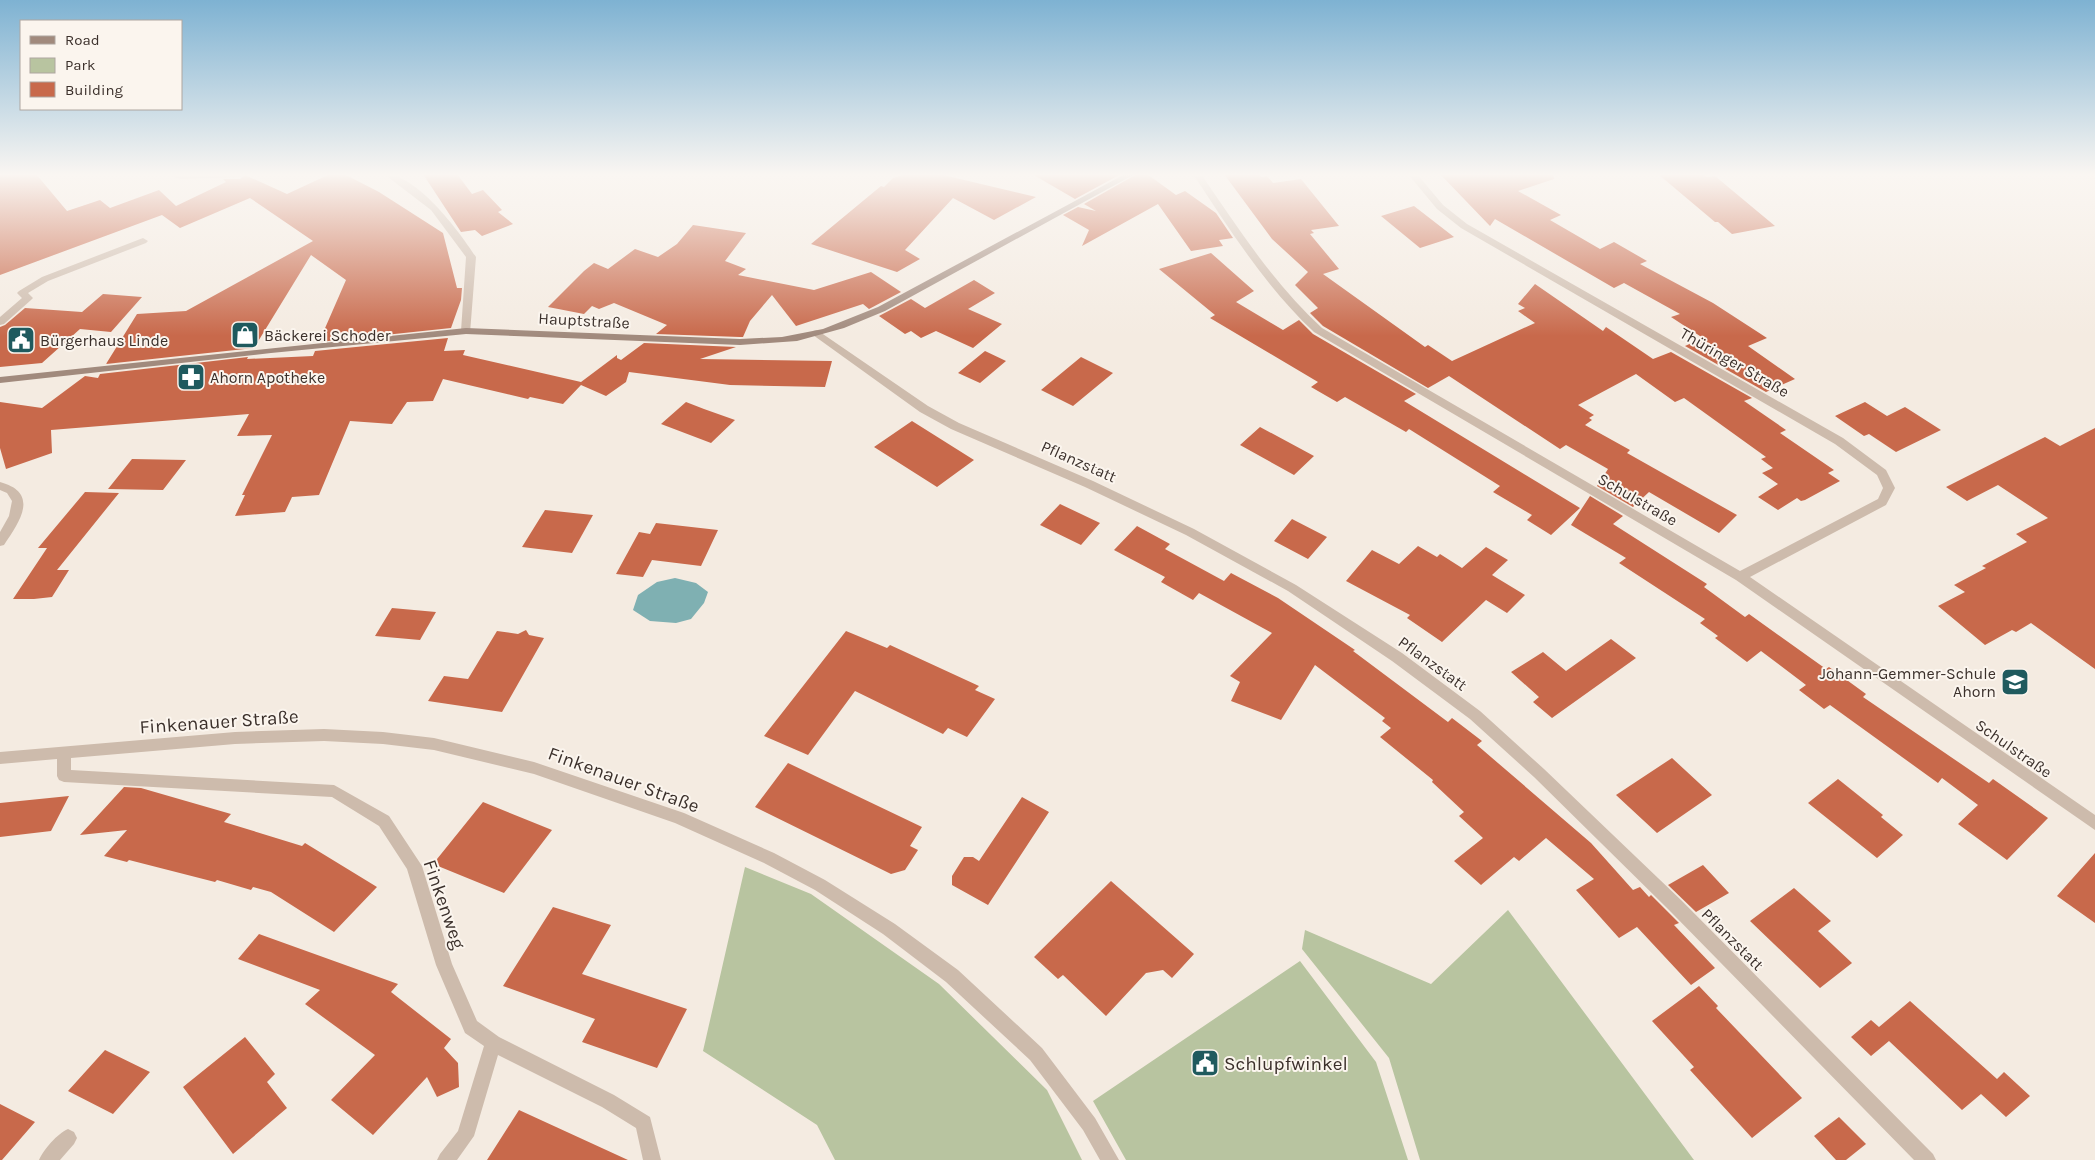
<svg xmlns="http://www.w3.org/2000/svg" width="2095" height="1160" viewBox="0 0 2095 1160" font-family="Karla,sans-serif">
  <rect width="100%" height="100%" fill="#f4ebe1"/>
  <path fill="#b8c4a0" d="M745,867L811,894L939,984L1047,1090L1082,1160H835L817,1125L703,1051Z
    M1508,910L1694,1160H1420L1389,1058L1302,949L1305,930L1431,984Z
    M1300,961L1376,1062L1408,1160H1126L1093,1101Z"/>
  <path fill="#7fb0b2" d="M675,578L696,583L708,592L704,603L691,619L676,623L650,621L633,610L638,595L657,582Z"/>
  <path fill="#c8694b" d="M0,174H36L67,211L100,200L110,208L159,190L176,206L226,182L223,179H240L245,175L287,194L330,174H344L379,192L443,233L457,288H462L461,300L451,328L319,342L346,280L311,255L254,348L106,364L137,314L186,311L313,241L250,198L180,228L162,215L0,275Z
    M423,174H457L472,194L483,190L502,210L498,212L513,224L482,236L475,230L461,232Z
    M906,174H939L1036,197L994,220L953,198L905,250L920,259L897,272L811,244L881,186L884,187L893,178Z
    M1032,174H1121L1075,199Z
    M1137,174H1147L1176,195L1185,191L1216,213L1233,238L1219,240L1223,246L1191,251L1158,204L1082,246L1089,230L1063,215L1078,207L1096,211L1084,204Z
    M1224,174H1259L1261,177L1267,176L1273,183L1301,179L1339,226L1311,230L1314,233L1310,234L1339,269L1323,274L1425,347L1428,345L1452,361L1535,323L1518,311L1525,308L1518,304L1535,284L1603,331L1606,327L1653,359L1671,352L1752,398L1744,401L1786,430L1780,433L1834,470L1828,473L1840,481L1805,500L1801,501L1797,498L1778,510L1758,497L1778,484L1762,473L1773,468L1761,459L1766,457L1684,398L1675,402L1636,374L1578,405L1594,415L1589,418L1592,420L1585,425L1630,450L1627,453L1737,515L1719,533L1649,492L1633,507L1597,486L1608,469L1566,445L1560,449L1449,376L1428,388L1323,326L1310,313L1318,308L1295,285L1308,272L1272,239Z
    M1440,174H1553L1554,179L1518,191L1561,215L1550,220L1600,249L1614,242L1647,261L1640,264L1713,303L1767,338L1748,346L1795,379L1766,392L1685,346L1703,338L1671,317L1680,314L1624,283L1614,288L1495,219L1490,226Z
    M1658,174H1703L1707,177L1715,176L1775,226L1732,234L1718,222H1715Z
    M1414,206L1454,237L1420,248L1381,216Z
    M693,225L746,233L725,261L746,269L738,275L814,290L871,272L901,292L869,309L863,304L796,326L772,295L750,321L743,337H740L656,334L667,325L614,303L599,309L592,306L584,314L548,307L584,271L594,263L608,269L635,249L658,257L677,244Z
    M1211,253L1254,291L1236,302L1283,330L1299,320L1313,334L1416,394L1404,401L1580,508L1551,535L1527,520L1532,515L1493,492L1500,486L1409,429L1406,432L1345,397L1337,402L1311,387L1318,382L1210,318L1215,315L1159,269Z
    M974,280L995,293L968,309L1002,324L973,348L936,331L921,338L911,331L905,334L879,316L911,299L925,308Z
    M103,294L142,297L111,332L80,329L42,363L0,367V327L5,325L25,308L82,312Z
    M448,338L444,351L465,350L463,355L581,382L617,355V358L621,360L644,343L736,347L700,359L832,361L825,387L730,385L629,372L626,382L606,396L581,385L563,404L530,397L528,399L443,379L433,401L407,402L392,424L350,421L319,495L292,497L285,512L235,516L245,495H242L272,435L237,436L249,414L51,430L52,453L6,469L0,448V402L42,408L85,376L98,378L100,374L248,357L247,359L313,356L315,351Z
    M985,351L1006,361L980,383L958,373Z
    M1081,357L1113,373L1073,406L1041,390Z
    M686,402L704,409L735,420L711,443L661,424Z
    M1865,402L1887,416L1905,407L1941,430L1896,452L1869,434L1864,436L1835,416Z
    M912,421L974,460L937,487L874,447Z
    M1260,427L1314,456L1294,475L1240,445Z
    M2095,428V669L2031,623L2016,632L2012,630L1985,645L1938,606L1965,592L1954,585L1986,568L1982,566L2027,542L2016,534L2048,518L1998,485L1967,501L1946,487L2045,437L2060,446Z
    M132,459L186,460L163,490L108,489Z
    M85,492L119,493L57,570H69L52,597L34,599H13L47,548H38Z
    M1590,496L1623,516L1613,524L1707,584L1704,587L1745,617L1749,614L1826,669L1829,667L1866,694L1863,697L1989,783L1993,779L2048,818L2007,860L1958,824L1978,805L1942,778L1938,783L1830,705L1824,709L1799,690L1806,685L1761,651L1747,662L1715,638L1718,636L1700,623L1705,619L1619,563L1626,558L1571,525Z
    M1060,504L1100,523L1081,545L1040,525Z
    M545,510L593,515L572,553L522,547Z
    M1292,519L1327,537L1308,559L1274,541Z
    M656,523L718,530L701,566L652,560L643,577L616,574L639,532L650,534Z
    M1137,526L1170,544L1165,549L1224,581L1231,573L1278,598L1355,650L1353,651L1448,722L1452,718L1482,741L1477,745L1591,843L1633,890L1640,887L1649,897L1651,895L1679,923L1674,925L1715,968L1691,985L1637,927L1619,938L1576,890L1594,879L1546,838L1519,861L1514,857L1481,885L1454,861L1483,838L1459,816L1464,812L1432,782L1433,780L1380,737L1391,728L1382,721L1385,718L1315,665L1281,720L1231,701L1240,682L1230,676L1272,633L1199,593L1193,600L1161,582L1165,577L1114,550Z
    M1418,546L1437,557L1440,554L1462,568L1486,547L1508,560L1492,575L1525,595L1507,613L1486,600L1442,642L1407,618L1410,615L1346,581L1372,550L1399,564Z
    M392,608L436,612L420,640L375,636Z
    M526,630L529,635L544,638L502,712L428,701L444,676L468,679L497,631L518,634Z
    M846,631L887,648L890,645L979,686L975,690L995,699L967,737L948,728L943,734L855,691L808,755L764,736Z
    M1611,639L1636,658L1552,718L1533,702L1539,697L1511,672L1543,652L1566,671Z
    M1672,758L1712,795L1657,833L1616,795Z
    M788,763L922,827L910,846L918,850L905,870L891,874L755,807Z
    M1838,779L1883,815L1881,817L1903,835L1877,858L1808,803Z
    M124,787L141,788L231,814L224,822L302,846L305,843L377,887L334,932L271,892L253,887L251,890L217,880L215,882L129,860L127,862L104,856L127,830L80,835Z
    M69,796L51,831L0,837V803Z
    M1022,797L1049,812L988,905L952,885V876L964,857H973L979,861Z
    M483,802L552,830L504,893L433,864Z
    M2095,853V923L2057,896Z
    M1703,865L1729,893L1696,912L1668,885Z
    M1111,881L1194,954L1172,978L1163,970L1146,973L1106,1016L1063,975L1058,979L1034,957Z
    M1794,888L1831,921L1818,931L1852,963L1820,988L1750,921Z
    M553,907L611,925L582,974L687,1009L657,1068L582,1042L595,1019L503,986Z
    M259,934L398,984L391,992L451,1039L444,1048L458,1063L459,1087L437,1097L427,1077L373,1135L331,1100L375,1055L305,1004L320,990L238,959Z
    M1699,986L1718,1006L1716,1008L1802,1098L1752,1138L1690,1070L1694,1067L1652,1021Z
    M1910,1001L1997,1079L2004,1072L2030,1096L2006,1117L1981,1094L1962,1110L1889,1041L1871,1056L1851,1037L1871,1020L1879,1027Z
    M245,1037L275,1074L267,1082L287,1108L233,1154L183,1087Z
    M105,1050L150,1072L113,1114L68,1091Z
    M0,1104L35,1122L2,1160H0Z
    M519,1110L628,1160H487Z
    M1839,1117L1866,1144L1846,1160H1836L1814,1136Z"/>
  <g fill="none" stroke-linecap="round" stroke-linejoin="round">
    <path fill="#cdbbac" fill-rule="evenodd" d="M143,238L148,241L146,243L48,281L28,293L33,298L31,300L4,324L0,325V317L22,298L17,293L19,291L42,277Z
      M68,1129L74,1132L77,1138L74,1144L60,1160H39C44,1149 57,1134 68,1129Z"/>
    <path fill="#cdbbac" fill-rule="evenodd" d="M163,174H244L240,177L181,179Z
      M384,174C417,174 459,231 476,257L470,333L466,334L461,331L466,257L431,210Z
      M1193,174H1201C1238,228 1273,283 1322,328L1740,571L1878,499L1883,488L1877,475L1835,444L1461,228L1437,209L1408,174H1417L1443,205L1467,224L1843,438L1886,470L1895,488L1886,505L1750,577L2095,815V830L1736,580L1314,332C1265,286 1230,230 1193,174Z
      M817,330L928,406L959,423L1093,481L1194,529L1296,585L1402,653L1480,711L1544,769L1681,900L1933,1154L1936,1160H1914L1669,910L1534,777L1470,719L1392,661L1288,591L1186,535L1085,487L951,429L920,412L813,335V331Z
      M0,482C40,493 20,521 4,545L0,546V532L9,516L12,501L7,493L0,490Z
      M324,729L383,732L434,738L534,762L684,813L774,853L825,880L895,924L958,970L1042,1048L1095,1118L1119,1160H1100L1083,1130L1030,1060L946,982L883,934L815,890L764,863L675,823L534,774L434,750L383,744L324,741L235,744L71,758V770L334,785L389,816L422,866L452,964L477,1021L499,1037L614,1095L650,1117L661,1160H643L636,1128L602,1107L498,1055L474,1136L457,1160H437L440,1154L458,1131L484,1046L465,1033L436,965L407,869L379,826L332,797L64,782L59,780L57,776V759L0,764V752L235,732Z"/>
    <path fill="#a18a7d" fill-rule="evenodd" d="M1125,174H1135L885,311L844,328L797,341L740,345L466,334L271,353L0,383V377L466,328L740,339L782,337L823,329L878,307Z"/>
  </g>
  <linearGradient id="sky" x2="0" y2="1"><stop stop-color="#7eb2d2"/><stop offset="0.52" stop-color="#faf6f2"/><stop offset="1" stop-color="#faf6f2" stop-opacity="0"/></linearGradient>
  <rect width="2095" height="336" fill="url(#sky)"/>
  <defs>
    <symbol id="shop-square" viewBox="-11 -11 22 22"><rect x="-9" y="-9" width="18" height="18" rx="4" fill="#1f5a5e" stroke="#fbf5ee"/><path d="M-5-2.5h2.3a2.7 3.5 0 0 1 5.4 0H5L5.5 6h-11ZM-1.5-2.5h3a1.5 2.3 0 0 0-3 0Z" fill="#fff"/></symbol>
    <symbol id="civic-square" viewBox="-11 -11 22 22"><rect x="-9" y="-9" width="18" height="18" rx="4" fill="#1f5a5e" stroke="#fbf5ee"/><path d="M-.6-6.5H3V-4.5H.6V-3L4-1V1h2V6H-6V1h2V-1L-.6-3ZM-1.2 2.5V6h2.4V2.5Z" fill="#fff"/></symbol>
    <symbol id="pharmacy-square" viewBox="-11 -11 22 22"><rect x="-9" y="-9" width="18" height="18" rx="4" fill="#1f5a5e" stroke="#fbf5ee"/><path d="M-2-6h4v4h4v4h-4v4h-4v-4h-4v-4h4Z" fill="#fff"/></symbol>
    <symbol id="school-square" viewBox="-11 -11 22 22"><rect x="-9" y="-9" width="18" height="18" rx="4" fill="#1f5a5e" stroke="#fbf5ee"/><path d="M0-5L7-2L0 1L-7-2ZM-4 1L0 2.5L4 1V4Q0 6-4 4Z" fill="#fff"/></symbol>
  </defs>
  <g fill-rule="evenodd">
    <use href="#shop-square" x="229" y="319" width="32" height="32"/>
    <use href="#civic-square" x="5" y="324" width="32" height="32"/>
    <use href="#pharmacy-square" x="175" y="361" width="32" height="32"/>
    <use href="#school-square" x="1999" y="666" width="32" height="32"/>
    <use href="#civic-square" x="1189" y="1047" width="32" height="32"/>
  </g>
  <g text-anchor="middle" stroke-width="4" stroke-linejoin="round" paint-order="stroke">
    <g font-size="16" fill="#3b302b" stroke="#fbf5ee">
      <text transform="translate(584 320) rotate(3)" y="6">Hauptstraße</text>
      <text transform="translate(1735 362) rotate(30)" y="6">Thüringer Straße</text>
      <text transform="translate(1079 461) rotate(24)" y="6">Pflanzstatt</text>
      <text transform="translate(1638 499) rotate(30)" y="6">Schulstraße</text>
      <text transform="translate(1433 663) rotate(36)" y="6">Pflanzstatt</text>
      <text transform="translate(2014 748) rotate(35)" y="6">Schulstraße</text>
      <text transform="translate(1733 939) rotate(45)" y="6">Pflanzstatt</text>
    </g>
    <g font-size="16" fill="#3b302b" stroke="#fbf5ee" text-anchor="start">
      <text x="264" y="341">Bäckerei Schoder</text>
      <text x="40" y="346">Bürgerhaus Linde</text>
      <text x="210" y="383">Ahorn Apotheke</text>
      <text x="1996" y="679" text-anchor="end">Johann-Gemmer-Schule<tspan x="1996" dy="18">Ahorn</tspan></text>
    </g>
    <g font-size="19" fill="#3b302b" stroke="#fbf5ee">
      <text transform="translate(219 721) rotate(-4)" y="7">Finkenauer Straße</text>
      <text transform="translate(624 779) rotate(20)" y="7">Finkenauer Straße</text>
      <text transform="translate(445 904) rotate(71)" y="7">Finkenweg</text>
    </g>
    <g font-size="19" fill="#3b302b" stroke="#fbf5ee" text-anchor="start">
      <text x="1224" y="1070">Schlupfwinkel</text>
    </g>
  </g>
  <rect x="20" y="20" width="162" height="90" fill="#fbf5ee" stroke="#aea6a0"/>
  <rect x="30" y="36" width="25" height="8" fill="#a18a7d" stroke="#aea6a0"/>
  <text x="65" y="45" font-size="15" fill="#3b302b">Road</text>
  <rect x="30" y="58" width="25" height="15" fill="#b8c4a0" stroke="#aea6a0"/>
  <text x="65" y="70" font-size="15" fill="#3b302b">Park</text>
  <rect x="30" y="82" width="25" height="15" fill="#c8694b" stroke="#aea6a0"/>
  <text x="65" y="95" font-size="15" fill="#3b302b">Building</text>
</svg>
